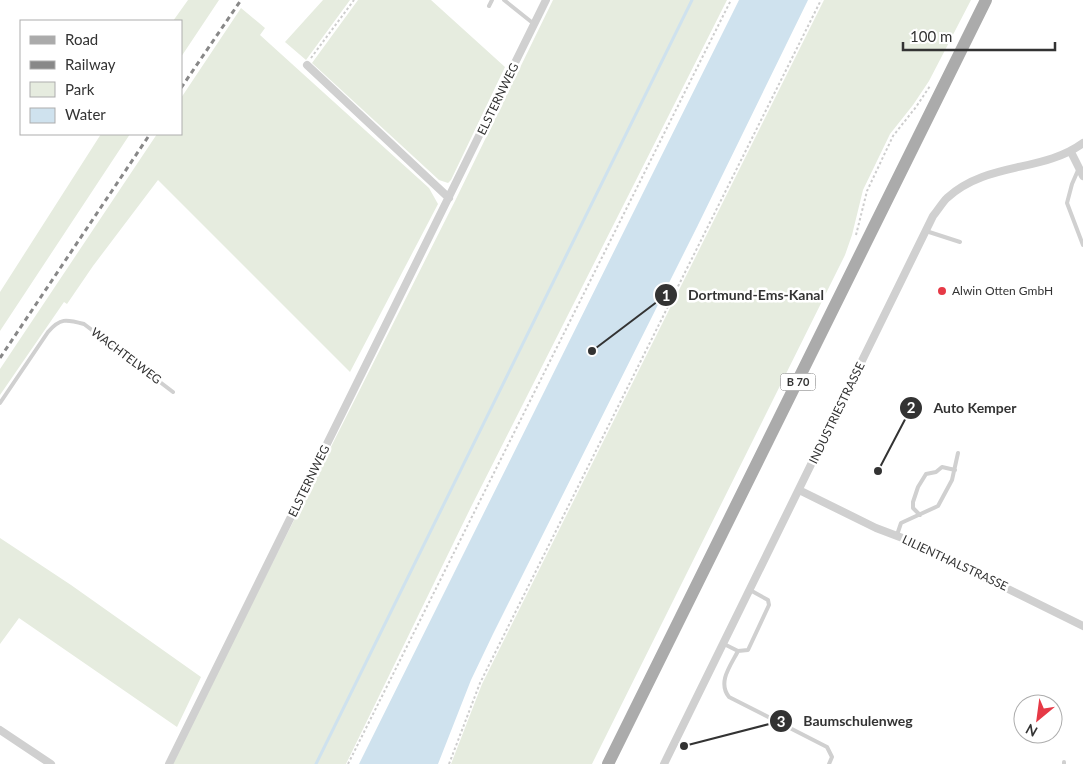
<svg xmlns="http://www.w3.org/2000/svg" width="1083" height="764" viewBox="0 0 1083 764" font-family="Lato,sans-serif">
  <rect width="100%" height="100%" fill="#fff"/>
  <path fill="#e6ecdf" d="M188,0H219L181,57V21H173Z
    M323,0H350L306,60L285,42Z
    M358,0H431L505,67L451,180L448,183L439,180L312,63Z
    M553,0H727L471,507L346,764H171L455,201Z
    M824,0H971L929,81L913,105L890,134L863,190L852,235L845,255L592,764H451L482,684Z
    M241,8L265,28L260,35L429,188L438,204L350,372L158,180L93,266L67,304L64,302L0,395V369L157,134H181V98Z
    M101,134H130L0,331V292Z
    M0,538L71,585L201,677L177,727L19,618L0,644Z"/>
  <path fill="#cfe2ee" d="M739,0H808L697,227L493,634L471,680L438,764H359Z"/>
  <g fill="none" stroke-linecap="round" stroke-linejoin="round">
    <path stroke="#cfe2ee" stroke-width="3" d="M316,764L692,0"/>
    <path stroke="#cdcdcd" stroke-width="2" stroke-dasharray="2.5 2.5" stroke-linecap="butt" d="M311,58L354,0
      M856,235L867,191L893,136L916,107L930,86
      M348,764L731,0
      M449,764L480,683L821,0"/>
    <path stroke="#d0d0d0" stroke-width="4" d="M504,0L534,24
      M489,6L492,0
      M1079,168L1072,184L1067,203L1083,245
      M926,231L960,242
      M0,403L48,332C60,318 66,319 84,324L173,392
      M920,515L913,508V502L918,487L926,474L936,472L942,467L955,470
      M897,535L901,523L938,506L952,480L958,453
      M724,644L738,651C731,665 717,682 729,697L827,747L832,757L829,764
      M738,651L748,650L769,605L768,600L750,590
      M1064,764V762"/>
    <path stroke="#d0d0d0" stroke-width="8" d="M307,65L449,198
      M1071,152L1083,176
      M799,490L876,528L913,542L1083,626
      M0,730L51,764
      M169,764L546,0
      M664,764L933,216C938,210 942,203 947,198C988,161 1042,173 1083,143"/>
    <path stroke="#ababab" stroke-width="12" d="M608,764L986,0"/>
    <path stroke="#888" stroke-width="3" stroke-dasharray="5 4" stroke-linecap="butt" d="M181,88L241,0
      M0,358L150,134"/>
  </g>
  <circle fill="#e63946" stroke="#fff" stroke-width="2" cx="942" cy="291" r="5"/>
  <g text-anchor="middle" stroke-width="5" stroke-linejoin="round" paint-order="stroke">
    <rect fill="#fff" stroke="#707070" stroke-width="1" x="780.5" y="373.5" width="35" height="17" rx="4"/>
    <g font-size="11" font-weight="bold" fill="#333">
      <text x="798" y="386">B 70</text>
    </g>
    <g font-size="12" fill="#333" stroke="#fff">
      <text transform="translate(498 99) rotate(-64)" y="4">ELSTERNWEG</text>
      <text transform="translate(126 356) rotate(37)" y="4">WACHTELWEG</text>
      <text transform="translate(837 413) rotate(-64)" y="4">INDUSTRIESTRASSE</text>
      <text transform="translate(309 481) rotate(-64)" y="4">ELSTERNWEG</text>
      <text transform="translate(955 563) rotate(25)" y="4">LILIENTHALSTRASSE</text>
    </g>
    <g font-size="12" fill="#333" stroke="#fff" text-anchor="start">
      <text x="952" y="295">Alwin Otten GmbH</text>
    </g>
  </g>
  <path fill="none" stroke="#333" stroke-width="2" d="M592 351L666 295M878 471L911 408M684 746L781 721"/>
  <g fill="#333" stroke="#fff" stroke-width="2">
    <circle cx="592" cy="351" r="5"/>
    <circle cx="878" cy="471" r="5"/>
    <circle cx="684" cy="746" r="5"/>
    <circle cx="666" cy="295" r="12"/>
    <circle cx="911" cy="408" r="12"/>
    <circle cx="781" cy="721" r="12"/>
  </g>
  <g font-size="15" text-anchor="middle" font-weight="bold" fill="#fff">
    <text x="666" y="301">1</text>
    <text x="911" y="413">2</text>
    <text x="781" y="727">3</text>
  </g>
  <g font-size="14" text-anchor="middle" font-weight="bold" fill="#333" stroke="#fff" stroke-width="5" stroke-linejoin="round" paint-order="stroke">
    <text x="756" y="300">Dortmund-Ems-Kanal</text>
    <text x="975" y="413">Auto Kemper</text>
    <text x="858" y="726">Baumschulenweg</text>
  </g>
  <rect x="20" y="20" width="162" height="115" fill="#ffffff" stroke="#adadad"/>
  <rect x="30" y="36" width="25" height="8" fill="#ababab" stroke="#adadad"/>
  <text x="65" y="45" font-size="15" fill="#333333">Road</text>
  <rect x="30" y="61" width="25" height="8" fill="#888888" stroke="#adadad"/>
  <text x="65" y="70" font-size="15" fill="#333333">Railway</text>
  <rect x="30" y="82" width="25" height="15" fill="#e6ecdf" stroke="#adadad"/>
  <text x="65" y="95" font-size="15" fill="#333333">Park</text>
  <rect x="30" y="108" width="25" height="15" fill="#cfe2ee" stroke="#adadad"/>
  <text x="65" y="120" font-size="15" fill="#333333">Water</text>
  <g transform="translate(1038 719) rotate(209)"><circle r="24" fill="#ffffff" stroke="#adadad"/>
  <path d="M0-4L9 19L0 12L-9 19Z" fill="#e63946"/>
  <text y="-8" font-size="14" font-weight="bold" text-anchor="middle" fill="#333333">N</text>
  </g>
  <path d="M903 42v8h152v-8" fill="none" stroke="#333333" stroke-width="2.5"/>
  <text x="910" y="42" font-size="15" fill="#333333" stroke="#ffffff" stroke-width="4" paint-order="stroke">100 m</text>
</svg>
